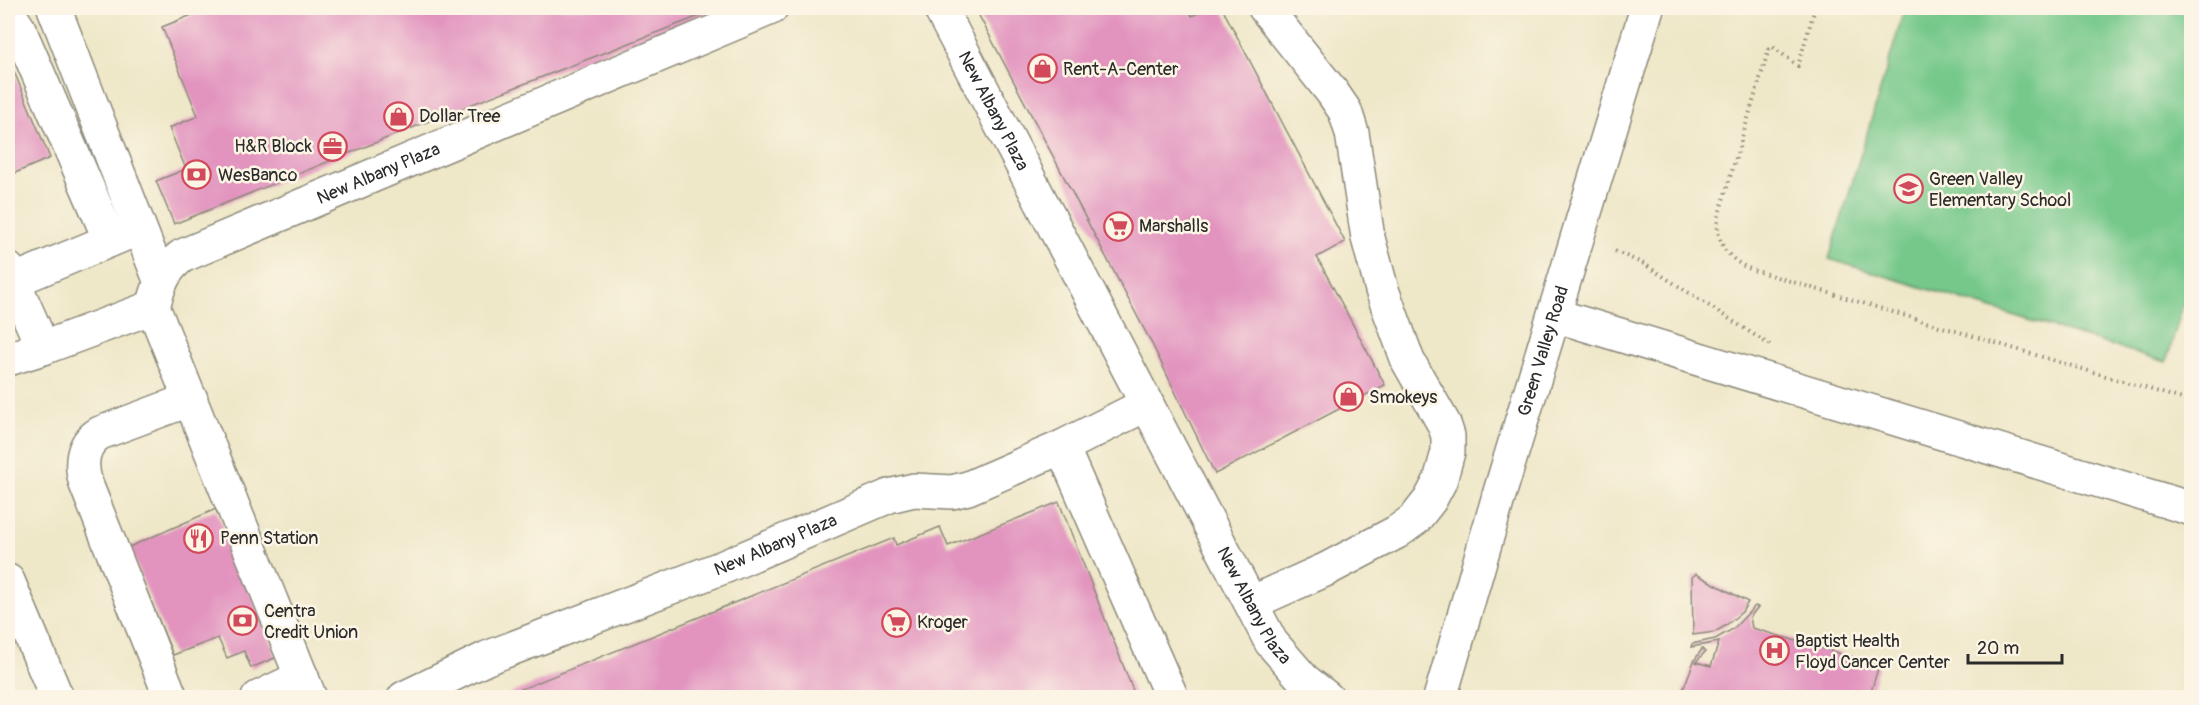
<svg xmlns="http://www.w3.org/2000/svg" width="2199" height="705" viewBox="0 0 2199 705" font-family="Pangolin,sans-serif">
  <rect width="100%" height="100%" fill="#fcf5e5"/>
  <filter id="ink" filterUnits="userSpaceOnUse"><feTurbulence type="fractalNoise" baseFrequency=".0167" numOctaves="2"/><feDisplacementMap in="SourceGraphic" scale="12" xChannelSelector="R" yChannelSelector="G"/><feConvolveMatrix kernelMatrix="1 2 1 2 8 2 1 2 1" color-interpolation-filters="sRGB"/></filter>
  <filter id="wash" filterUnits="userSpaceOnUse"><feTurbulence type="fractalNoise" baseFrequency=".008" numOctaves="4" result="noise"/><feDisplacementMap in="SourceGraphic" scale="24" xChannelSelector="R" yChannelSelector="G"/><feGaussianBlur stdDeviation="1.35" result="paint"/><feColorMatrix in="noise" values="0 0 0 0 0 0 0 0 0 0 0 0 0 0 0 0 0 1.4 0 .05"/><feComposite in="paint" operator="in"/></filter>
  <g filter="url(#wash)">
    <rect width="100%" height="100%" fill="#eee7c8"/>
    <path fill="#74c88a" stroke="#507a5a" stroke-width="1.5" d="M1905,8H2191V279L2166,362L1829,259Z"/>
    <g id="blocks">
      <path fill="#e294bf" d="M209,8H720L444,115L174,224L156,181L186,169L169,128L198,116L162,27Z
        M975,8H1187L1192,16L1207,8H1222L1345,242L1317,257L1385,385L1215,474L1153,346Z
        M8,57L50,158L8,176Z
        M1059,502L1136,698H499L894,538L896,545L940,527L948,546Z
        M216,509L277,657L251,668L244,651L227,658L218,638L173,655L129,547Z
        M1696,574L1748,602L1742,612L1725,626L1715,632L1693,635L1692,577Z
        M1755,606L1758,607L1750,617L1752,628L1879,665L1869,698H1683V690L1694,661L1702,649L1705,652L1696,662L1711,666L1719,642L1691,647L1692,644L1715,639L1733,629Z"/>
    </g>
  </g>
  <g filter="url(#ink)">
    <use href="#blocks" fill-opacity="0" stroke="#8c897a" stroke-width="1.5"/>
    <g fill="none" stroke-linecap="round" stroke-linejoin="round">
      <defs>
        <g id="minor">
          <path d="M54,8L160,280"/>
          <path id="s1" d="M940,8L1271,642L1304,680L1327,698"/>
          <path d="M8,16L13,20L19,29L110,240"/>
          <path d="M8,269L43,348"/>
          <path d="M13,281L130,232"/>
          <path id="s2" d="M153,307C159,285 163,270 182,256L771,8"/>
          <path d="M153,307L310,698"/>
          <path d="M1554,315L2192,509"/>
          <path d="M8,359L43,348L153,307"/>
          <path d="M1062,447L1172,698"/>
          <path d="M1251,603L1327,569L1397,532L1415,519L1430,500L1440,481L1448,452V436L1444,424L1408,361L1382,290L1368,238L1352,133L1345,111L1332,92L1265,8"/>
          <path d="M171,698L86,484C80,465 81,444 100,433L191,399"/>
          <path d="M258,698L302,677"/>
          <path id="s3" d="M404,698L487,658L726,566L889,496L914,490L952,492L968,488L1062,447L1147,404"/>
          <path id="s4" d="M1440,698L1500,492L1647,8"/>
        </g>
        <path id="major" d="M8,581L57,698"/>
      </defs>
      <use href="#minor" stroke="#8c897a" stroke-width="36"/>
      <use href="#major" stroke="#8c897a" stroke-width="36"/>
      <path stroke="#8c897a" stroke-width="4" stroke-dasharray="1.5 4.5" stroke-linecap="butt" d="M1815,8L1798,66L1773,47L1769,49L1718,217C1715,243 1729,261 1753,270L2192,402
        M1615,251L1644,264L1770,345"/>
      <use href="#minor" stroke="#fff" stroke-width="33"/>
      <use href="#major" stroke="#fff" stroke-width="33"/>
    </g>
  </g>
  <defs>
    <symbol id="shop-ring" viewBox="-11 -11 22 22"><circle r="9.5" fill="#fcf5e5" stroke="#d1495b" stroke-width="1.5"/><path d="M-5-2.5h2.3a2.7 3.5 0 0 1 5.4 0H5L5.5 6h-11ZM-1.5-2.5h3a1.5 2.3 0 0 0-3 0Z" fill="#d1495b"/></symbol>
    <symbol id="office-ring" viewBox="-11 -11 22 22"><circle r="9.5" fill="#fcf5e5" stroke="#d1495b" stroke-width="1.5"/><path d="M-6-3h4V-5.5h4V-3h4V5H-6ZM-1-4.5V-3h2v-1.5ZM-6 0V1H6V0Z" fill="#d1495b"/></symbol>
    <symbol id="bank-ring" viewBox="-11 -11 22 22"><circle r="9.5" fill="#fcf5e5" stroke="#d1495b" stroke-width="1.5"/><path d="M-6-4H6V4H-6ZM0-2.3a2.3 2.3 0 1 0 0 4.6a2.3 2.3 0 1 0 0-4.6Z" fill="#d1495b"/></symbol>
    <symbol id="school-ring" viewBox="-11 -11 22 22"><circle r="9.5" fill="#fcf5e5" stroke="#d1495b" stroke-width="1.5"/><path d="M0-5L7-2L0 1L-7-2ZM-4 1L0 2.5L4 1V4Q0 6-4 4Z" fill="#d1495b"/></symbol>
    <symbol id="supermarket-ring" viewBox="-11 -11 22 22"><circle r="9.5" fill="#fcf5e5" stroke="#d1495b" stroke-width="1.5"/><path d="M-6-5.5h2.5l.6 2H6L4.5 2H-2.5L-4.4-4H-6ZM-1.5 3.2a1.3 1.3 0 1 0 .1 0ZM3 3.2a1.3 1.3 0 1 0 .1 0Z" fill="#d1495b"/></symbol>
    <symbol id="restaurant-ring" viewBox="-11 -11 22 22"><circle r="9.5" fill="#fcf5e5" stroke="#d1495b" stroke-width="1.5"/><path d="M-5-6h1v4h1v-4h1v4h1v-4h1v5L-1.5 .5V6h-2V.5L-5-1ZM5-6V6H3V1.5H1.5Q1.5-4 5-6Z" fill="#d1495b"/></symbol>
    <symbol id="hospital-ring" viewBox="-11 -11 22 22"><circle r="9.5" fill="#fcf5e5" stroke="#d1495b" stroke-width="1.5"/><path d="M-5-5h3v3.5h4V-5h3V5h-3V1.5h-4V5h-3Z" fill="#d1495b"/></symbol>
  </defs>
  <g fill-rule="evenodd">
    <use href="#shop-ring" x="1026" y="52" width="33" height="33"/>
    <use href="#shop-ring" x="382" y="100" width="33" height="33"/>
    <use href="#office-ring" x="316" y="130" width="33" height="33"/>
    <use href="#bank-ring" x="180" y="158" width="33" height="33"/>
    <use href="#school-ring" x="1892" y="172" width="33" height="33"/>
    <use href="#supermarket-ring" x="1102" y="210" width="33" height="33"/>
    <use href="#shop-ring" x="1332" y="380" width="33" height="33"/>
    <use href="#restaurant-ring" x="182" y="522" width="33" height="33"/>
    <use href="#bank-ring" x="226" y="604" width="33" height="33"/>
    <use href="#supermarket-ring" x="880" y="606" width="33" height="33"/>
    <use href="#hospital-ring" x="1758" y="634" width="33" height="33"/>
  </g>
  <g text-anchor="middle" stroke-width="5" stroke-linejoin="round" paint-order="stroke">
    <g font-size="18" fill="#2b2b2b" stroke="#fcf5e5" text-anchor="start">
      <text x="1063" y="75">Rent-A-Center</text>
      <text x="419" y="122">Dollar Tree</text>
      <text x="312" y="152" text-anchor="end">H&amp;R Block</text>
      <text x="218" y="181">WesBanco</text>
      <text x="1929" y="185">Green Valley<tspan x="1929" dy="21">Elementary School</tspan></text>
      <text x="1139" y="232">Marshalls</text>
      <text x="1369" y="403">Smokeys</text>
      <text x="220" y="544">Penn Station</text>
      <text x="264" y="617">Centra<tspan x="264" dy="21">Credit Union</tspan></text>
      <text x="917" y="628">Kroger</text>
      <text x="1795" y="647">Baptist Health<tspan x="1795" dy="21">Floyd Cancer Center</tspan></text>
    </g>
    <g font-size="18" fill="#2b2b2b" stroke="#fcf5e5">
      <text dy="6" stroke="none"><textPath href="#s1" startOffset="116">New Albany Plaza</textPath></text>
      <text dy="6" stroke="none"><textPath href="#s2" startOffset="273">New Albany Plaza</textPath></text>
      <text dy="6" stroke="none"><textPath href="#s4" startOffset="362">Green Valley Road</textPath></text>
      <text dy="6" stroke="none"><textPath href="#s3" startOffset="402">New Albany Plaza</textPath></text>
      <text dy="6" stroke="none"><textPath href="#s1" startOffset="675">New Albany Plaza</textPath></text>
    </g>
  </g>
  <rect width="2199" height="705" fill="none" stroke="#fcf5e5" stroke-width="30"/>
  <path d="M1968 654v9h94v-9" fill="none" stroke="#2b2b2b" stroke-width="3"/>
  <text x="1977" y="654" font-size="18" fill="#2b2b2b" stroke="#fcf5e5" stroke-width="4.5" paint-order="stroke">20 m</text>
</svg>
